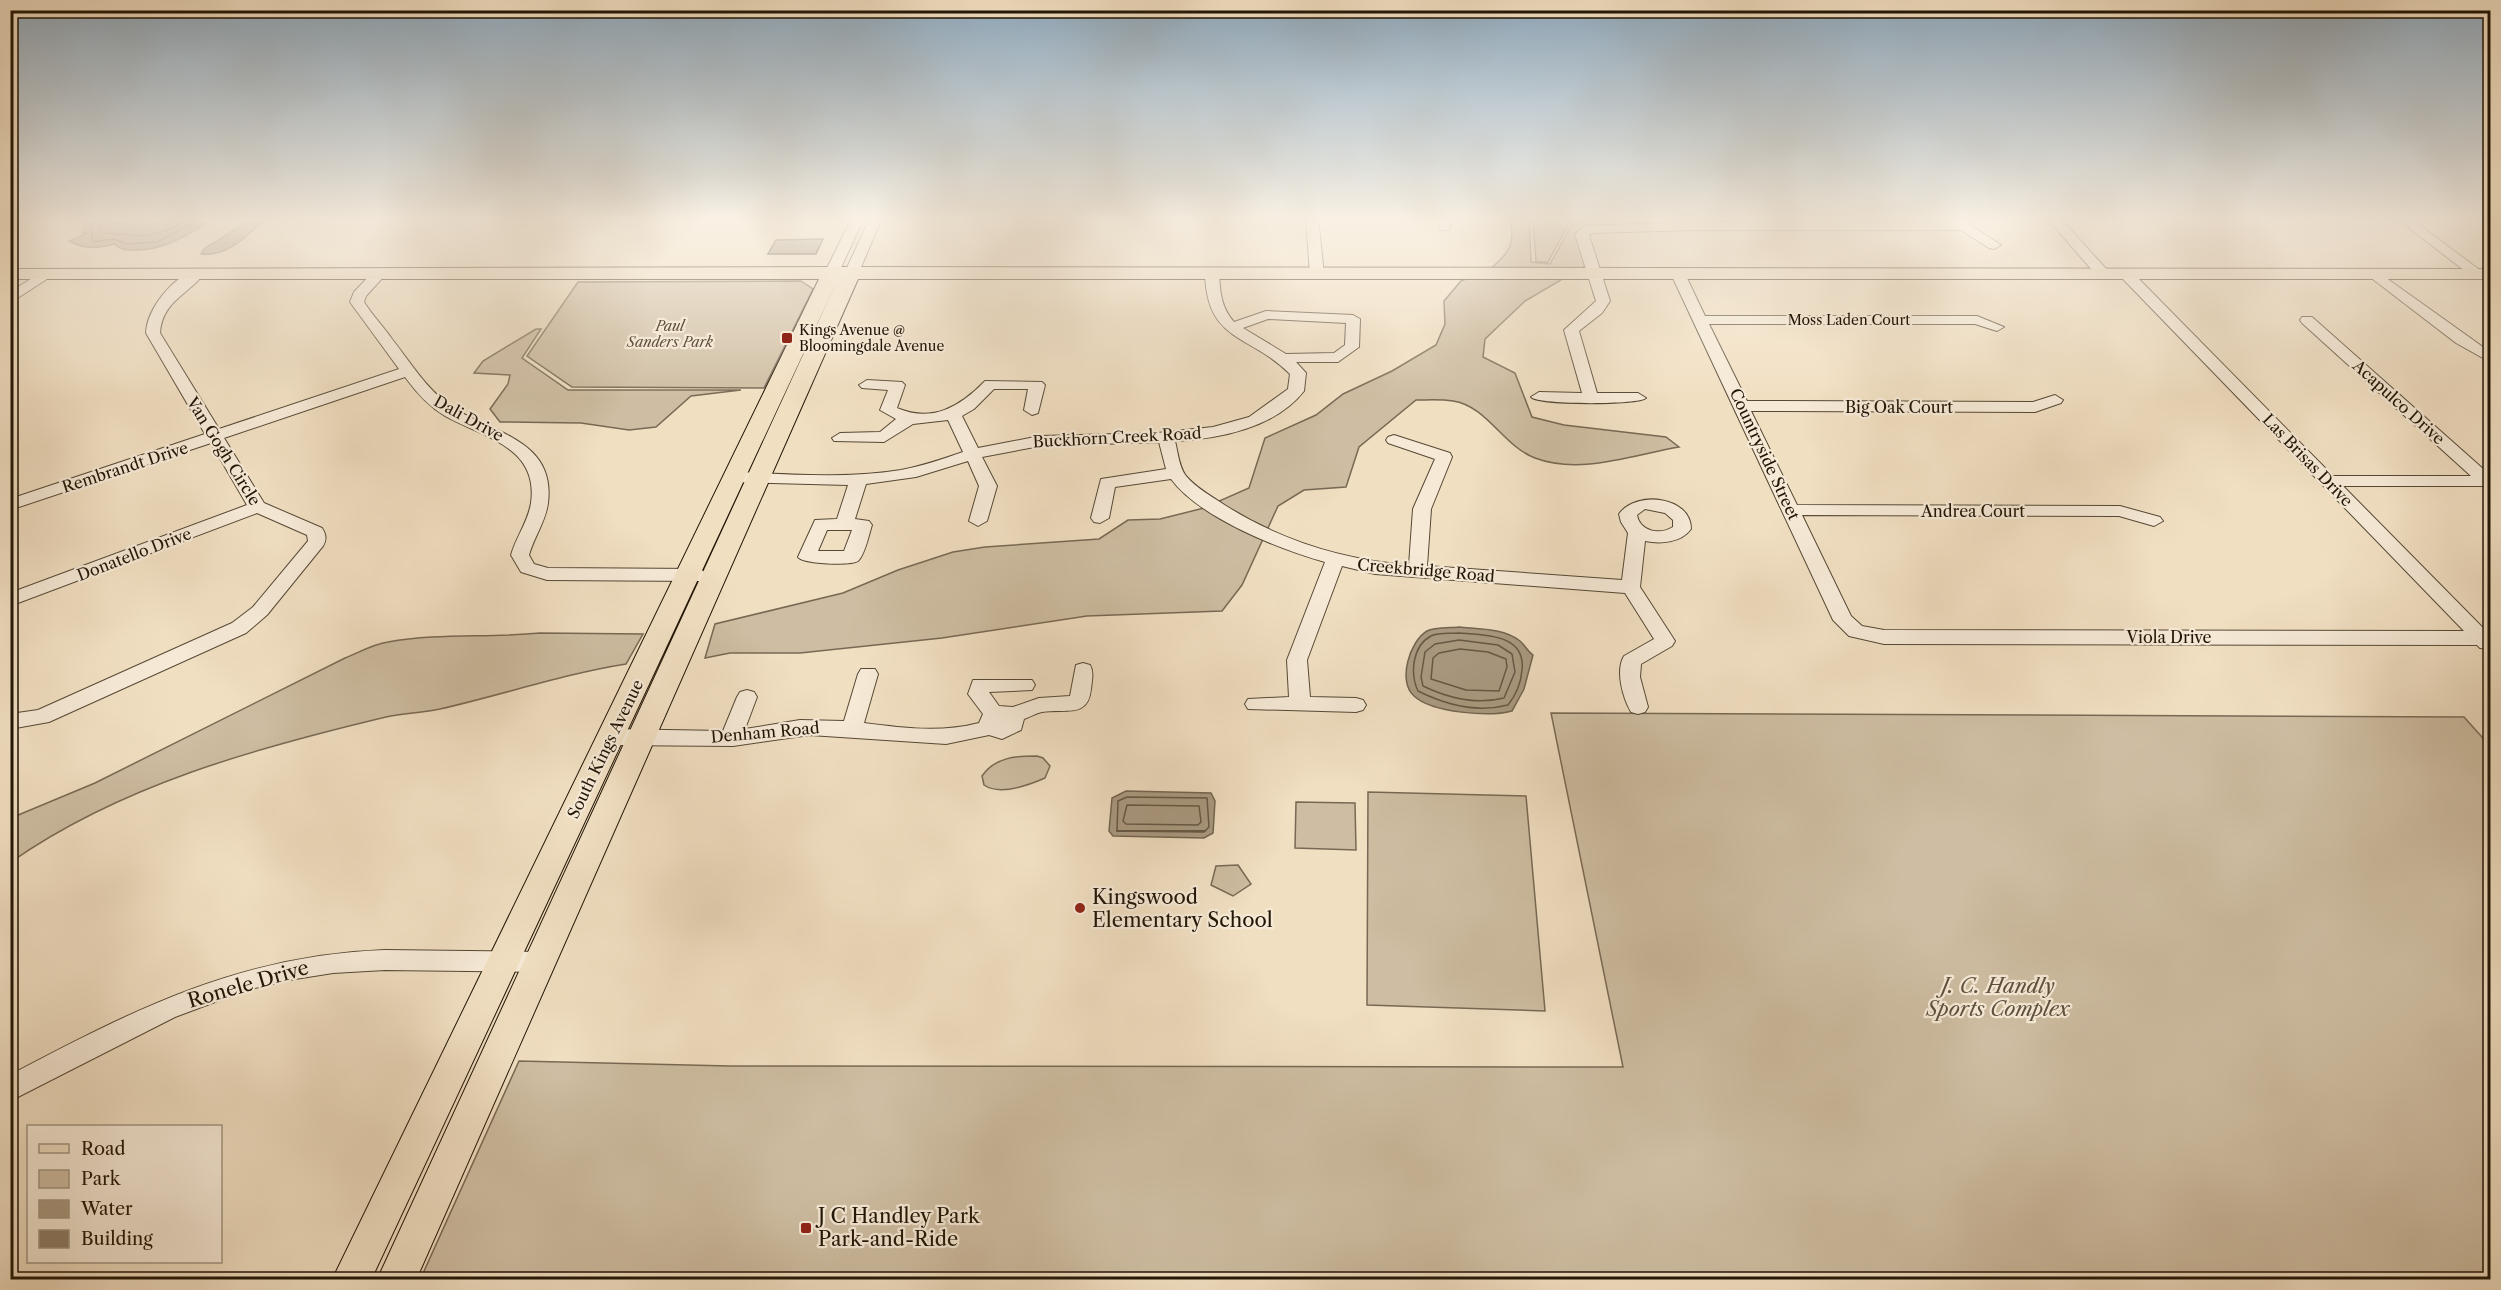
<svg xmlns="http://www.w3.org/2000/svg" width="2501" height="1290" viewBox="0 0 2501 1290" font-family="'Libre Caslon Text',serif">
  <rect width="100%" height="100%" fill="#f1dfc2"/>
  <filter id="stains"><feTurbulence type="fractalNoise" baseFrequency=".00333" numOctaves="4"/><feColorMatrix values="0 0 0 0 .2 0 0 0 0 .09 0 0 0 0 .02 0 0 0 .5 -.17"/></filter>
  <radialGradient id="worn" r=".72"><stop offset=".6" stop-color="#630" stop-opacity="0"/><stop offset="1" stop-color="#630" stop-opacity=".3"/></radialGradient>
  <path fill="#cebda2" stroke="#786954" stroke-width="1.5" d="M1510,218H1529L1531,262L1550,264L1576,218H1590L1589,227L1577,234L1585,266L1576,271H1488C1508,254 1516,246 1510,218Z
    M1533,218H1572L1548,262H1536Z
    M1471,277H1566L1525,301L1485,339L1483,357L1515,373L1532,417L1564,425L1666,437L1679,447C1633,455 1580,475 1535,458C1503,446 1487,406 1453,401C1441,399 1428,400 1416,400L1359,447L1346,487L1304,490L1278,506L1267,530L1217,502L1249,488L1265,438L1316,415L1343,394L1392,371L1436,345L1445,324L1444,301L1461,281Z
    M801,281L813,289L764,388L572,387L527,356L578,282Z
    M536,329H541L522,358L568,390H741L691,396L656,427L629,430L581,423L500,422L490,409L508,384L510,375L474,373L483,361Z
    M1204,508L1263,539L1242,585L1222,611L1087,616L942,638L800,653H730L705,658L715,624L843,593L898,570L953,552L985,547L1099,539L1128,520L1160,519Z
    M540,633L643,634L626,664C563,674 502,695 440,709C422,713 404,713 386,717C256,748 121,785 11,862V818L95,783L345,658C358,653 373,644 388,642C438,633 489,638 540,633Z
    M1551,713L2464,717L2490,746V1279L420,1280L519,1061L730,1066L1623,1067Z
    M1037,756L1043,758L1050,766L1045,778C1029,785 1000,796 984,785L982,776C995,757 1016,756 1037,756Z
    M1368,792L1526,796L1545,1011L1367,1005Z
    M1296,802L1355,803L1356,850L1295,848Z
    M1238,865L1251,884L1233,896L1211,885L1216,866Z"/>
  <path fill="#aa9a82" stroke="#736550" stroke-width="1.5" d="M84,218H214C188,235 164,251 132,250C125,250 119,249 115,244C98,248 86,250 69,241L88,233H82L85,221L80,220Z
    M253,218H267C248,234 229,257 201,254L204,249Z
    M1459,627C1478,629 1504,628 1520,641C1525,645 1527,651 1533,655L1524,689L1512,711C1490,717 1432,713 1414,696C1397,681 1410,641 1427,631C1434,627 1451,628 1459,627Z
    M1126,791L1211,793L1215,801L1213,833L1204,838L1113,836L1109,831L1112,798Z"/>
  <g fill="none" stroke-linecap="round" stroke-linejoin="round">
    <path stroke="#665844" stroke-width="1.5" d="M89,218L93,242L114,239L127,244L157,242L203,218
      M97,218L102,233L146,236L168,230L189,218
      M107,218L109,222L146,228L171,218
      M1459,633C1485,635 1526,634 1522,670C1521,683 1516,695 1508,705C1477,713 1446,705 1418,691C1410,674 1412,646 1431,636C1439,632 1450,634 1459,633Z
      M1459,640L1498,645L1512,654L1515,672L1504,698C1476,705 1448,698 1423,686L1421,677L1425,652L1435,644Z
      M1460,649L1488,652L1506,659L1507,667L1499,691L1466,690L1431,679L1433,658L1439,653Z
      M1127,797L1207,798L1209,827L1204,832L1117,831L1118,801Z
      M1127,805L1199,806L1201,822L1198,825L1126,824L1123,821Z"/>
    <path stroke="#665844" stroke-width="2" d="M1117,831H1205"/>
  </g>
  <path fill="#8d7e67" stroke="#211505" stroke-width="1.5" d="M823,239L816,254H768L776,240Z"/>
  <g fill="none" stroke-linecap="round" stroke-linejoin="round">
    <defs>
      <path id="minor" d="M852,218H864L839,272L832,276L827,275L825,272Z
        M870,218H882L859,272L852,276L847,275L845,272Z
        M1306,218H1318L1324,274L1317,278L1310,274Z
        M1440,218H1452L1449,230H1439Z
        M1947,218H1960L2001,245L1994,249L1989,248L1961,230H1693L1593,233L1589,235L1610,301L1602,313L1579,331L1597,393H1638L1646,398C1639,405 1538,405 1531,397L1539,392L1582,393L1564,330L1596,301L1575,234L1585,226L1693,222H1949Z
        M2047,218H2060L2108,271V277H2098Z
        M2396,218H2410L2485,274L2478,278L2473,277Z
        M1212,269L1219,273C1220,292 1221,307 1234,322L1266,311L1353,315L1360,319L1359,347L1338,362H1296L1306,373L1304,391C1275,428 1219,439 1175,441C1178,453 1179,467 1186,476C1196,488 1211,496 1223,504C1279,540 1343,560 1409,565L1413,509L1435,459L1388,443L1386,440L1388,437L1394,435L1450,453L1452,457L1431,509L1427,566L1622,580L1628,533L1621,522L1619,514C1636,490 1691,496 1691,529C1681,543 1660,544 1645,541L1640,587L1675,641L1672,646L1641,664L1640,677L1648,707L1645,712L1638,714L1631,712C1623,698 1615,671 1624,656L1654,639L1625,593L1375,574L1342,566L1307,660L1310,697L1356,698L1363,700L1366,705L1363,710L1356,712L1248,709L1245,704L1248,699L1289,697L1287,660L1325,562C1279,549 1200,518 1171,479L1115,487L1109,518L1100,523L1094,522L1091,518L1101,479L1166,469L1159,442L1040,446L982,457L997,486L987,521L978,526L969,521L979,486L968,461L916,477L866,484L855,519L869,521L872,525C869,534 865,555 858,561C851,566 802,564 798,557L815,520L837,519L848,485L734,482L726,477L734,472C789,474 846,479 901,470C922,466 943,459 963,452L948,420L913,424L884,442L834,441L832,438L840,433L880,432L896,419L880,410L888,390L862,388L859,385L867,380L902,382L905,385L897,408C932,423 960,407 985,381L1042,382L1045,385L1038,413L1032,415L1024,410L1028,389H994L974,409L962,416L978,448L1040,436L1157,433L1213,427L1249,417L1288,389L1290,374C1249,333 1207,343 1205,273ZM1268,319L1346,323L1345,345L1334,353L1286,354L1243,328ZM1645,509L1665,513L1673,520V527C1660,535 1640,532 1637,515ZM827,530H852L844,551H818Z
        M45,270L50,271V277L10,303V292Z
        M197,270L204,274C187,295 162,302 160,333L219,429L399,369L350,302L354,292L374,271H384L386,274L366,296L364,302C372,315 383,326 392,339C411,363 426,389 452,407C491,433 556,439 548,503C546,521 534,537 529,555L534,564L548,568L700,569L709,575L700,581L547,580L521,572L511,555C516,537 528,522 531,503C539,446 482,437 445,416C428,406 416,392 405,377L224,438L264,503L322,528C326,534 327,540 323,546L267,615L246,633L49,722L10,729V714L38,710L232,623L253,607L308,541L307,535L257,513L10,606V593L247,505L211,443L10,510V499L205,434L146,333C147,309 173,276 197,270Z
        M1678,270L1685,274L1705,316H1977L2004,327L1997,331L1975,324H1709L1747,401L2033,402L2055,395L2063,400L2061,403L2035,412L1751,411L1797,505L2120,506L2160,517L2163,521L2154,526L2119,516L1802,515L1851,616L1862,626L1884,630L2464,631L2121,277L2119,274L2126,270L2131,271L2333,476H2471L2302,323L2300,320L2302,317H2312L2490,475V489L2482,486H2343L2490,635V649L2480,648L2477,645L1884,644L1849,636L1833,620L1671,274Z
        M2375,270L2490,352V362L2456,343L2370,277L2368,274Z
        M1083,663L1090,665C1094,672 1092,680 1091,689C1088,719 1065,708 1042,712C1036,713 1030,717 1024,719L1021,730L1002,739L989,735L946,744L810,735L733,746L610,745L603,742L600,737L603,732L610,729L723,731L737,697L740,692L747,690L754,692L757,697L745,729L800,720L844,721L858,674L861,669H875L878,674L864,723C902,728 941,733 979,723L983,714L968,694L973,680H1032L1035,685L1032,690L989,692L999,706L1013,707L1039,698L1070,696L1076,665Z
        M385,950L542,952L551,955L554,962L551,969L542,972L385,970L333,973L289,980L247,990L175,1017L10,1101V1075C135,1009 241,955 385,950Z"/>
      <path id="major" d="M832,267L2490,269V279H858L416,1280H377L838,279L371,1280H332L819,279H10V269Z"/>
    </defs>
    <use href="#minor" stroke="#554834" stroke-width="2"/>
    <use href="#major" stroke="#211505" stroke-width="2"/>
    <use href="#minor" fill="#f6ead7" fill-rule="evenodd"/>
    <use href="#major" fill="#f1dfc2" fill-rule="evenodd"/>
  </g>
  <linearGradient id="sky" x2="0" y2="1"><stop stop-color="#8faabf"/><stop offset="0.55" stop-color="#f9f1e4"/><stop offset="1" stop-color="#f9f1e4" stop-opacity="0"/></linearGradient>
  <rect width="2501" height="399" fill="url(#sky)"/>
  <g fill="#8f2418" stroke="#f6ead7" stroke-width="2">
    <rect x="781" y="332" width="12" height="12" rx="3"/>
    <circle cx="1080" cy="908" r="6"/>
    <rect x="800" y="1222" width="12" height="12" rx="3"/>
  </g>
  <g text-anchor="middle" stroke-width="4.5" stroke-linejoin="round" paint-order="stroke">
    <g font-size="14" fill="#211505" stroke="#f6ead7">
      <text x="1849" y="325">Moss Laden Court</text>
    </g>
    <g font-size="14" font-style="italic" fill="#5e503c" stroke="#f6ead7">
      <text x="670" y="331">Paul<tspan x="670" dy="16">Sanders Park</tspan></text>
    </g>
    <g font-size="14" fill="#211505" stroke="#f6ead7" text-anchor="start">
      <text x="799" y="335">Kings Avenue @<tspan x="799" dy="16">Bloomingdale Avenue</tspan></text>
    </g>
    <g font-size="16" fill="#211505" stroke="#f6ead7">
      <text transform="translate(2399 402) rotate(42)" y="6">Acapulco Drive</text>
      <text x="1899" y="413">Big Oak Court</text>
      <text transform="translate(469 418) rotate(29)" y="6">Dali Drive</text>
      <text transform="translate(1117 437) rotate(-3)" y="6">Buckhorn Creek Road</text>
      <text transform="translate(224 451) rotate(58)" y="6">Van Gogh Circle</text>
      <text transform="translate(1765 454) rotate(65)" y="6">Countryside Street</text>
      <text transform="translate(2308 460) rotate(46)" y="6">Las Brisas Drive</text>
      <text transform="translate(125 467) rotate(-18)" y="6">Rembrandt Drive</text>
      <text x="1973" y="517">Andrea Court</text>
      <text transform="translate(134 554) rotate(-21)" y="6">Donatello Drive</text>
      <text transform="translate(1426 570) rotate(5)" y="6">Creekbridge Road</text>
      <text x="2169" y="643">Viola Drive</text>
      <text transform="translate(765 732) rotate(-5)" y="6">Denham Road</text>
      <text transform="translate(605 749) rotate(-64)" y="6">South Kings Avenue</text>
    </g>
    <g font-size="20" fill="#211505" stroke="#f6ead7" text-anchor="start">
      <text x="1092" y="904">Kingswood<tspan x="1092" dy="23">Elementary School</tspan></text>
      <text x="818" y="1223">J C Handley Park<tspan x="818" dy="23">Park-and-Ride</tspan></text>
    </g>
    <g font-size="20" fill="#211505" stroke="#f6ead7">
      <text transform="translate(248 984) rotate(-16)" y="7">Ronele Drive</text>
    </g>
    <g font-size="20" font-style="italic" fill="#5e503c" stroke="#f6ead7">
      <text x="1998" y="993">J. C. Handly<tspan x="1998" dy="23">Sports Complex</tspan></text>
    </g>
  </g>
  <rect width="2501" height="1290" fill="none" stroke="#f1dfc2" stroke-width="36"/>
  <rect x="12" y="12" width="2477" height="1266" fill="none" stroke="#211505" stroke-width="3"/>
  <rect x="18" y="18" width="2465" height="1254" fill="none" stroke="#211505" stroke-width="1.5"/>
  <rect x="27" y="1125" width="195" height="138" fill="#f6ead7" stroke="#a19583" stroke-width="1.5"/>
  <rect x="39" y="1144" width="30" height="9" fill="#f1dfc2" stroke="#a19583" stroke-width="1.5"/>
  <text x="81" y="1155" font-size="18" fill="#211505">Road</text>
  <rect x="39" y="1170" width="30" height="18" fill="#cebda2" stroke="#a19583" stroke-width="1.5"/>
  <text x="81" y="1185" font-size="18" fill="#211505">Park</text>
  <rect x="39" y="1200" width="30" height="18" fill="#aa9a82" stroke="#a19583" stroke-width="1.5"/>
  <text x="81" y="1215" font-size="18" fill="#211505">Water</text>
  <rect x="39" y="1230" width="30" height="18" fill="#8d7e67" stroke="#a19583" stroke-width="1.5"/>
  <text x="81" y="1245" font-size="18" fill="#211505">Building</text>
  <rect width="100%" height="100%" filter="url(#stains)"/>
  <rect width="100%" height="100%" fill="url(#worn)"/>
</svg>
